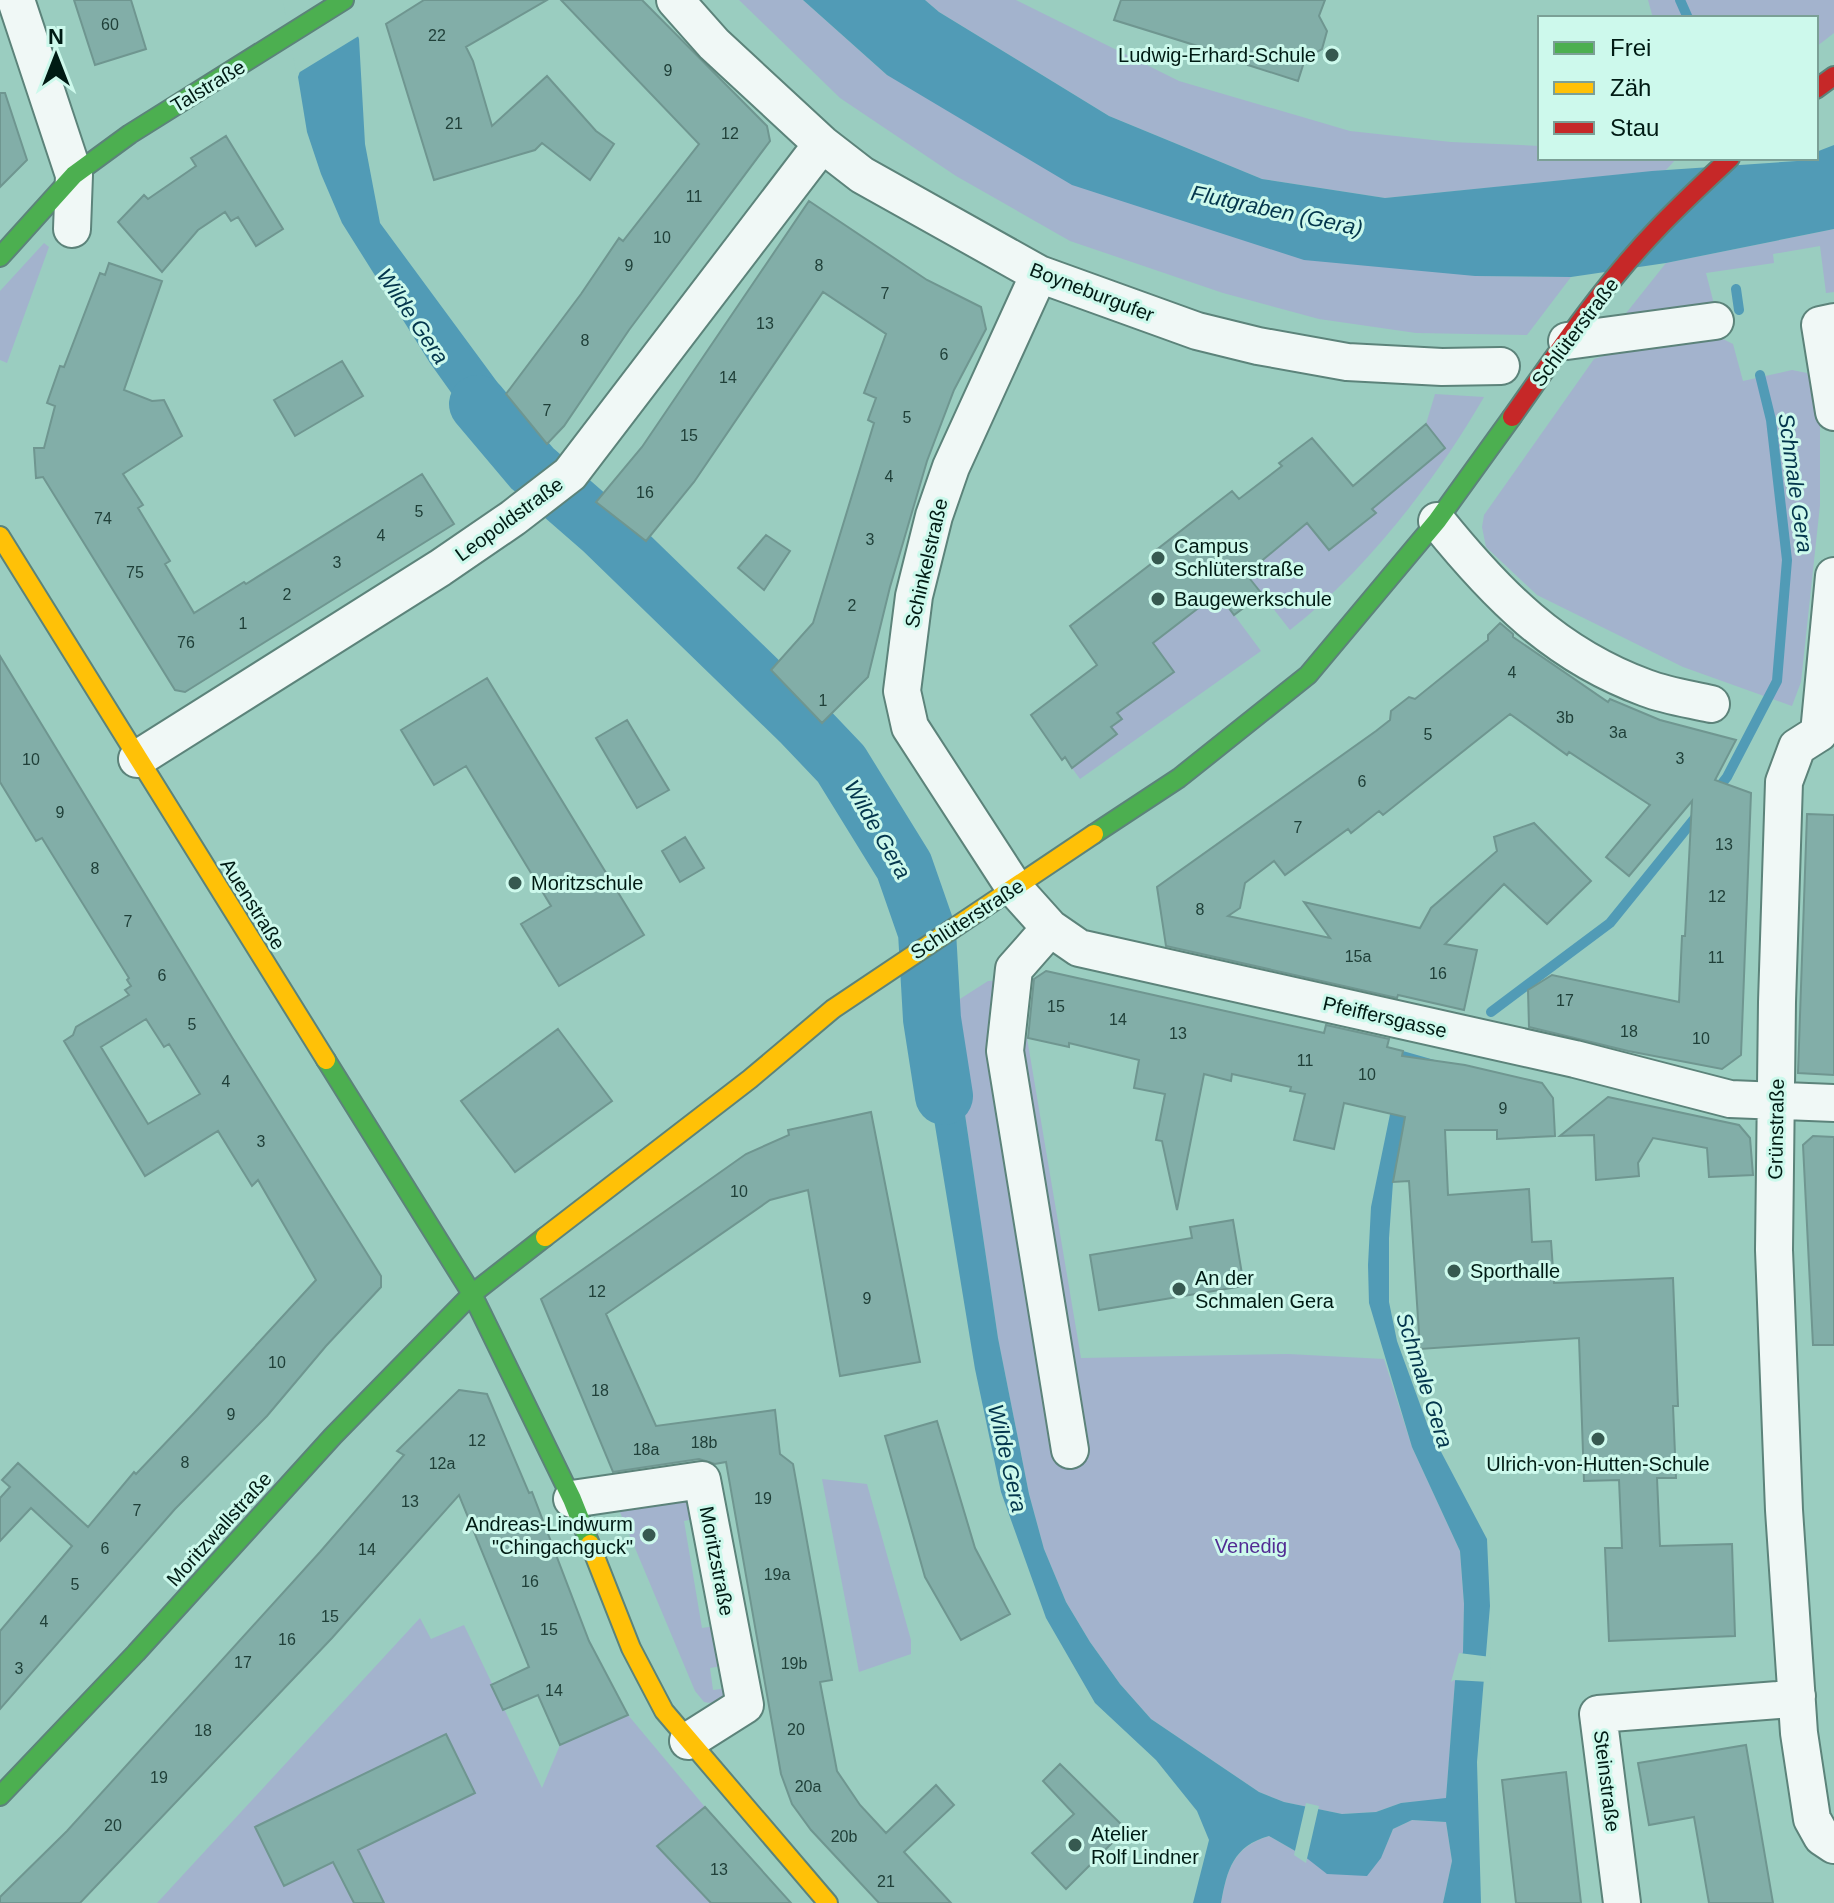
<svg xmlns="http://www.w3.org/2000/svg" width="1834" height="1903" viewBox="0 0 1834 1903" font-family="Arial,sans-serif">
  <rect width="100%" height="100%" fill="#9acdc0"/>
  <path fill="#a3b3cd" d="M739,0H803L887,75L1475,276L1571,277L1527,335L1416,333L1319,319L1223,293L1070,241L956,176L840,98Z
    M925,0H1016L1179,81L1350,131L1451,142L1540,146V158H1677L1666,170L1385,198L1262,179L1109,116L939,12Z
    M1648,0H1834V33L1816,47V18H1653Z
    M1834,229V292L1826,293L1820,246L1773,254L1774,263L1706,273L1715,308L1623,317L1666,263Z
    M44,243L49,247L7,363L0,360V291Z
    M1711,333L1733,344L1743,381L1792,370L1807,373L1820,413V505L1801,682L1792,706L1683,667L1537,595L1486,547L1482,527L1484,515L1594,359L1637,346Z
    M1435,394L1484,397C1436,480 1366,571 1290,630L1246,574L1307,523L1329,550L1375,513L1370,506L1445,448L1426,424Z
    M1218,593L1261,651L1080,779L1072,768L1116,734L1111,727L1122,719L1118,713L1174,672L1153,643Z
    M1033,980L1030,993L1026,992L1021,1036L1027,1038L1081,1358L1288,1354L1384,1359L1412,1447L1460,1551L1464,1604L1463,1652L1455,1682L1446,1799L1401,1803L1376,1812L1342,1814L1284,1802L1259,1792L1151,1719L1120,1684L1090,1642L1066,1602L1044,1549L1029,1494L998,1338L949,1006L988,981Z
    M822,1479L867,1484L911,1640V1654L859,1672Z
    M683,1491L703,1517L684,1521L702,1628L722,1625L728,1665L710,1668L713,1690L734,1687C725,1700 720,1705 704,1702L695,1691L617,1505Z
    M420,1618L431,1639L464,1625L542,1788L560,1745L628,1715L705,1807L657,1846L711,1903H157Z
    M1412,1820L1446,1822L1452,1861L1443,1903H1221C1227,1870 1233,1847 1269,1836L1304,1856L1381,1857L1393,1829Z"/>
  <path fill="#519bb6" d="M287,0H346L359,39L365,144L380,223L506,394L547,444L515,477L505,468L430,363L342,223L321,174L307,132L298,77L300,71Z
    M803,0H925L939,12L1109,116L1262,179L1385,198L1652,171L1797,161L1816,158V152L1834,145V229L1666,263L1571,277L1475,276L1304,260L1072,185L887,75Z
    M949,1006L998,1338L1029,1494L1044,1549L1066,1602L1090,1642L1120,1684L1151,1719L1259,1792L1284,1802L1342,1814L1376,1812L1401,1803L1446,1798L1455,1681L1463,1652L1464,1604L1460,1551L1412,1447L1369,1303L1368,1265L1371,1207L1403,1051L1438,1061L1413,1109L1400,1142L1393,1182L1389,1238V1302L1397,1341L1429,1429L1487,1539L1490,1606L1477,1762L1481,1903H1443L1452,1861L1446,1822L1412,1820L1393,1829L1381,1858L1367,1876L1327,1874L1304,1856L1269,1836C1233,1846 1227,1870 1221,1903H1193L1209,1840L1197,1811L1156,1760L1095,1703L1046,1618L1001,1492L975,1369L919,1028Z"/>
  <path fill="#9acdc0" d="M287,0H351L362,34L295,75L296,71L283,2Z
    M1459,1653L1491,1657L1489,1682L1454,1680L1451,1682Z
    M1306,1803L1319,1806L1306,1863L1294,1855Z"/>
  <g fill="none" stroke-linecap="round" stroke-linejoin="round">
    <path stroke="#519bb6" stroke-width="10" d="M1680,0L1688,18
      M1736,289L1739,310
      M1716,791L1727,777L1777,681L1787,560L1771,420L1760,375
      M1491,1012L1610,923L1699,813"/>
    <path stroke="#519bb6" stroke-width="58" d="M478,404L532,468L603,530L802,723L841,764L904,866L927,932L932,1019L944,1096"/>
  </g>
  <path fill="#82aea8" stroke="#6f9690" stroke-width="2" fill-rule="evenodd" d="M74,0H131L146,49L95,65Z
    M424,0H547L466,47L473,61L492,126L547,76L596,131L614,144L590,180L542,143L535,150L434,180L386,24Z
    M561,0H642L767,126L770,141L629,330L564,426L547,444L506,394L581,294L619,238L623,241L699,144Z
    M1121,0H1325L1319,16L1327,31L1322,49L1305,59L1298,81L1248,65L1249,62L1114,20Z
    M0,93H5L27,160L0,187Z
    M226,136L283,229L256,246L238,217L231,221L225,212L198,230L162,272L118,222L144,195L148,199L196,166L191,158Z
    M809,201L927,280L981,307L986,329L954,390L927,461L890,587L868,677L822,723L771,670L813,623L874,423L868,420L876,398L864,393L886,334L823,292L694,482L646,541L596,502L642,447Z
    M109,263L162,281L124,390L152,401L164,400L182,436L123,474L143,505L138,508L170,561L165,564L194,613L244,582L246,584L422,474L454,524L185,692L175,690L43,477L36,478L34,448H44L55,406L47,403L60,366L64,367L100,273L105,275Z
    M342,361L363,396L295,436L274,400Z
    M1426,424L1445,448L1372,509L1376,513L1329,550L1307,523L1246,574L1262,594L1234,615L1218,593L1153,643L1174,672L1117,713L1122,719L1111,727L1117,734L1072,768L1065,757L1062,760L1031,715L1097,665L1070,626L1160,557L1155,551L1232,491L1239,499L1282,466L1279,463L1312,438L1353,486Z
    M766,535L790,551L764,590L738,568Z
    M1500,623L1513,634V637L1608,702L1610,699L1660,720L1736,740L1715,780L1751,793L1741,1055L1722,1069L1628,1051L1529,1027L1528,990L1552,975L1679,1002L1682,936H1685L1692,801L1629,876L1606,857L1650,805L1569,752L1567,755L1510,714L1383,815L1379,811L1351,833L1348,829L1285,875L1274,861L1245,883L1240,908L1228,916L1330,938L1304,902L1420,928L1431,908L1497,851L1494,837L1534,823L1591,881L1547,924L1504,884L1445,944L1477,950L1464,1010L1398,995L1397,998L1166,946L1157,887L1376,731L1390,720L1391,711L1409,697L1415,699L1488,640V635Z
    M0,656L233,1039L381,1276V1287L326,1346L267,1416L175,1509L0,1709V1631L72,1546L31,1508L0,1541V1498L10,1487L2,1480L18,1463L88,1527L134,1472L136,1474L194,1413L316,1280L258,1180L252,1186L218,1131L145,1176L64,1041L73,1035L76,1027L129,995L125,990L131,986L127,980L129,978L42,838L36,841L0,782ZM146,1019L164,1047L169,1044L200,1094L148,1124L101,1047Z
    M487,678L644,935L559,986L521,924L551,906L466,766L434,785L401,730Z
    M627,720L669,790L637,808L596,738Z
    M1807,814L1834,815V1075L1798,1073Z
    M685,837L704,868L680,882L662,851Z
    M1046,971L1324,1033L1326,1025L1389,1039L1387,1047L1403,1051L1402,1056L1465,1065L1542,1083L1553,1098L1555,1136L1497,1139V1130H1445L1448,1195L1529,1189L1532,1242L1551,1241L1554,1283L1673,1278L1678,1406H1673L1676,1478H1657L1660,1546L1732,1544L1735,1636L1609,1641L1605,1548H1622L1619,1480L1584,1481L1579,1338L1420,1349L1409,1181L1393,1182L1405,1117L1344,1103L1334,1149L1294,1140L1305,1094L1290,1091L1291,1087L1232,1074L1231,1081L1204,1074L1177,1210L1162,1141L1156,1140L1165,1094L1134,1088L1139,1060L1069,1043V1047L1028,1038L1034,979Z
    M558,1029L612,1101L515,1172L461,1101Z
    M1608,1097L1739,1125L1750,1138L1753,1175L1709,1177L1707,1148L1653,1138L1638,1163L1639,1176L1596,1180L1594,1135L1560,1136Z
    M871,1112L920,1362L840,1376L808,1190L770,1200L606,1314L656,1426L775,1410L780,1454L793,1464L832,1680L820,1682L837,1771L860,1805L886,1833L936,1785L954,1805L904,1852L951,1903H879L811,1830L792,1804L781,1774L726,1462L715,1464L699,1459L613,1472L541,1299L746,1154L789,1135L788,1130Z
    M1813,1136L1834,1137V1345H1813L1803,1145Z
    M1233,1220L1244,1286L1099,1310L1090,1255L1192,1238L1190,1227Z
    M459,1390L487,1394L529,1493L532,1492L589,1641L628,1715L560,1745L538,1695L503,1710L491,1685L529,1667L459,1495L332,1638L80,1903H0V1897L67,1831L320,1552L404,1455L397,1451Z
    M937,1421L975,1548L1010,1614L961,1640L925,1577L885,1436Z
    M446,1734L475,1793L358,1850L384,1903H354L333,1862L284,1886L255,1827Z
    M1746,1745L1773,1903H1709L1694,1817L1649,1825L1638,1763Z
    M1060,1764L1126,1829L1066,1889L1032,1853L1074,1814L1043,1781Z
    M1566,1772L1581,1903H1516L1502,1780Z
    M705,1807L791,1903H711L657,1846Z"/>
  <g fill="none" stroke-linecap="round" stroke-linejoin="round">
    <defs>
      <path id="street" d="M16,0L74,175L72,229
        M675,0L714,44L822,144L862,175L1039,274L1197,331L1258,346L1347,362L1442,367L1501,366
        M1039,274L951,467L934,516L914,596L902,691L910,727L1015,889L1050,928L1079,948L1575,1059L1730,1099L1834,1103
        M1834,322L1820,325L1834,412
        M1567,341L1715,321
        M1437,521C1496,594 1555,655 1646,688C1667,696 1689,699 1711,704
        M1819,733L1797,747L1784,782L1777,1002L1774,1250L1784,1510L1799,1733L1812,1819L1822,1837L1834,1845
        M1819,733L1834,576
        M137,759L440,568L513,518L570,474L822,144
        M1050,928L1014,969L1005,1051L1070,1450
        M572,1499L702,1480L745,1705L688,1741
        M1622,1903L1598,1714L1778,1700L1797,1696"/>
      <path id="fast" d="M0,257L74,175L130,134L344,0
        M1094,834L1179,778L1308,675L1437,521L1512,417
        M326,1060L472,1294L572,1499L590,1544
        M0,1796L136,1653L333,1436L472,1294L545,1237"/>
      <path id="slow" d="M0,536L326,1060
        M545,1237L750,1079L833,1009L1094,834
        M590,1544L631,1648L664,1711L828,1903"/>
      <path id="jam" d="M1816,89L1834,76
        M1512,417C1558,352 1603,285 1659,227C1682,203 1706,181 1730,158"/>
    </defs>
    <use href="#street" stroke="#5c837a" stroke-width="40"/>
    <use href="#fast" stroke="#5c837a" stroke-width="22"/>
    <use href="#slow" stroke="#5c837a" stroke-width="22"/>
    <use href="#jam" stroke="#5c837a" stroke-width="22"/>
    <use href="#street" stroke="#f0f8f6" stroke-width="36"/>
    <use href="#fast" stroke="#4caf50" stroke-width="18"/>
    <use href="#slow" stroke="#ffc107" stroke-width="18"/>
    <use href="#jam" stroke="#c62828" stroke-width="18"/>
  </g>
  <g fill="#365950" stroke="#cdf9ec" stroke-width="3">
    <circle cx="1332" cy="55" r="8"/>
    <circle cx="1158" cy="558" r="8"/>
    <circle cx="1158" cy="599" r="8"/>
    <circle cx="515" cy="883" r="8"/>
    <circle cx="1454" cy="1271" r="8"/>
    <circle cx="1179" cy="1289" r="8"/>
    <circle cx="1598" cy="1439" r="8"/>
    <circle cx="649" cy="1535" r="8"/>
    <circle cx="1075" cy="1845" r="8"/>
  </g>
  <g text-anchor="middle" stroke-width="6" stroke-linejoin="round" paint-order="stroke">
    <g font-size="16" fill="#204039">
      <text x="110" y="30">60</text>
      <text x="437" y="41">22</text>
      <text x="668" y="76">9</text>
      <text x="454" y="129">21</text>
      <text x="730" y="139">12</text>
      <text x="694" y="202">11</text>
      <text x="662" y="243">10</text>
      <text x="629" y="271">9</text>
      <text x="819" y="271">8</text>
      <text x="885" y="299">7</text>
      <text x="765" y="329">13</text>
      <text x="585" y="346">8</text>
      <text x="944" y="360">6</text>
      <text x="728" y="383">14</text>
      <text x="547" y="416">7</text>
      <text x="907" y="423">5</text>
      <text x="689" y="441">15</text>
      <text x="889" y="482">4</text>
      <text x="645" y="498">16</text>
      <text x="419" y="517">5</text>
      <text x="103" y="524">74</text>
      <text x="381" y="541">4</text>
      <text x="870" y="545">3</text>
      <text x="337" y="568">3</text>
      <text x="135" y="578">75</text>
      <text x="287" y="600">2</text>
      <text x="852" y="611">2</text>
      <text x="243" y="629">1</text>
      <text x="186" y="648">76</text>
      <text x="1512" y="678">4</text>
      <text x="823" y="706">1</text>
      <text x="1565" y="723">3b</text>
      <text x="1618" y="738">3a</text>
      <text x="1428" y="740">5</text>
      <text x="1680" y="764">3</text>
      <text x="31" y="765">10</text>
      <text x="1362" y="787">6</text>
      <text x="60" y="818">9</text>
      <text x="1298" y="833">7</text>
      <text x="1724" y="850">13</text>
      <text x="95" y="874">8</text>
      <text x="1717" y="902">12</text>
      <text x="1200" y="915">8</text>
      <text x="128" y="927">7</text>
      <text x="1358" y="962">15a</text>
      <text x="1716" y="963">11</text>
      <text x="1438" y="979">16</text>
      <text x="162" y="981">6</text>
      <text x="1565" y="1006">17</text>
      <text x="1056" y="1012">15</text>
      <text x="1118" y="1025">14</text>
      <text x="192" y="1030">5</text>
      <text x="1629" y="1037">18</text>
      <text x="1178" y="1039">13</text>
      <text x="1701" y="1044">10</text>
      <text x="1305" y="1066">11</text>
      <text x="1367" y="1080">10</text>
      <text x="226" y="1087">4</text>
      <text x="1503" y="1114">9</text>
      <text x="261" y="1147">3</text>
      <text x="739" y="1197">10</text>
      <text x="597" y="1297">12</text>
      <text x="867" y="1304">9</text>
      <text x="277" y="1368">10</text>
      <text x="600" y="1396">18</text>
      <text x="231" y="1420">9</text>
      <text x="477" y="1446">12</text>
      <text x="704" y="1448">18b</text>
      <text x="646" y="1455">18a</text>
      <text x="185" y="1468">8</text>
      <text x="442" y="1469">12a</text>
      <text x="763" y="1504">19</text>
      <text x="410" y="1507">13</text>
      <text x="137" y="1516">7</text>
      <text x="105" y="1554">6</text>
      <text x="367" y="1555">14</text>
      <text x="777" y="1580">19a</text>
      <text x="530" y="1587">16</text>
      <text x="75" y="1590">5</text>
      <text x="330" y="1622">15</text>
      <text x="44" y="1627">4</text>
      <text x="549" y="1635">15</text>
      <text x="287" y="1645">16</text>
      <text x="243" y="1668">17</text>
      <text x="794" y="1669">19b</text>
      <text x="19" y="1674">3</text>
      <text x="554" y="1696">14</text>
      <text x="796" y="1735">20</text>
      <text x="203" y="1736">18</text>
      <text x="159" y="1783">19</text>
      <text x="808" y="1792">20a</text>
      <text x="113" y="1831">20</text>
      <text x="844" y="1842">20b</text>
      <text x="719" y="1875">13</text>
      <text x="886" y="1887">21</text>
    </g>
    <g font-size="20" fill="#001b14" stroke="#cdf9ec" text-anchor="start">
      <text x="1316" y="62" text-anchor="end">Ludwig-Erhard-Schule</text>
      <text x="1174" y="553">Campus<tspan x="1174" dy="23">Schlüterstraße</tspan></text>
      <text x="1174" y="606">Baugewerkschule</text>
      <text x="531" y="890">Moritzschule</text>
      <text x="1470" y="1278">Sporthalle</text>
      <text x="1195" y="1285">An der<tspan x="1195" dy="23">Schmalen Gera</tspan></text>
      <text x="1598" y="1471" text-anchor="middle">Ulrich-von-Hutten-Schule</text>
      <text x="633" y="1531" text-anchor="end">Andreas-Lindwurm<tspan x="633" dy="23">"Chingachguck"</tspan></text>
      <text x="1091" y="1841">Atelier<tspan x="1091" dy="23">Rolf Lindner</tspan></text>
    </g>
    <g font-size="20" fill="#001b14" stroke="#cdf9ec">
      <text transform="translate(208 86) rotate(-31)" y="7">Talstraße</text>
      <text transform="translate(1092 292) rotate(21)" y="7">Boyneburgufer</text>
      <text transform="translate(1575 332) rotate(-53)" y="7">Schlüterstraße</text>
      <text transform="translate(509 519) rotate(-36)" y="7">Leopoldstraße</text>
      <text transform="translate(926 563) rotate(-77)" y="7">Schinkelstraße</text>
      <text transform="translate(253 904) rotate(58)" y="7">Auenstraße</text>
      <text transform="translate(967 919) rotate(-33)" y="7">Schlüterstraße</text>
      <text transform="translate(1385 1017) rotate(13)" y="7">Pfeiffersgasse</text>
      <text transform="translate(1776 1129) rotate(-89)" y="7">Grünstraße</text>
      <text transform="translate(219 1529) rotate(-48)" y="7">Moritzwallstraße</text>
      <text transform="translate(717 1561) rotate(79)" y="7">Moritzstraße</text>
      <text transform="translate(1607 1781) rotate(83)" y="7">Steinstraße</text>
    </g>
    <g font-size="20" fill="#522c93" stroke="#cdf9ec">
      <text x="1251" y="1553">Venedig</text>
    </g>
    <g font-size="22" font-style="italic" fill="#03354c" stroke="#cdf9ec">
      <text transform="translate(1277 210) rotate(12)" y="8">Flutgraben (Gera)</text>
      <text transform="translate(413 316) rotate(56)" y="8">Wilde Gera</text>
      <text transform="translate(1796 483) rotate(82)" y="8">Schmale Gera</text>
      <text transform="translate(878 829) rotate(60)" y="8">Wilde Gera</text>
      <text transform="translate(1425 1380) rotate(72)" y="8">Schmale Gera</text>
      <text transform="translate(1008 1458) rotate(77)" y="8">Wilde Gera</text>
    </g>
  </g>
  <rect x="1538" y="16" width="280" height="144" fill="#cdf9ec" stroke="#7ba096" stroke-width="2"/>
  <rect x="1554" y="42" width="40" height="12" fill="#4caf50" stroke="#7ba096" stroke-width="2"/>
  <text x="1610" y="56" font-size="24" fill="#001b14">Frei</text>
  <rect x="1554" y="82" width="40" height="12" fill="#ffc107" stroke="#7ba096" stroke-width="2"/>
  <text x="1610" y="96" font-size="24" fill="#001b14">Zäh</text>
  <rect x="1554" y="122" width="40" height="12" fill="#c62828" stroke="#7ba096" stroke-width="2"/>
  <text x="1610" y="136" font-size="24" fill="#001b14">Stau</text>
  <g transform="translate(56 56)" stroke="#cdf9ec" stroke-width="6" paint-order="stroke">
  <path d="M0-6L14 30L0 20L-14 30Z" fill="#001b14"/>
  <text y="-12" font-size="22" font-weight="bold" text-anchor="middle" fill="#001b14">N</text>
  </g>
</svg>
